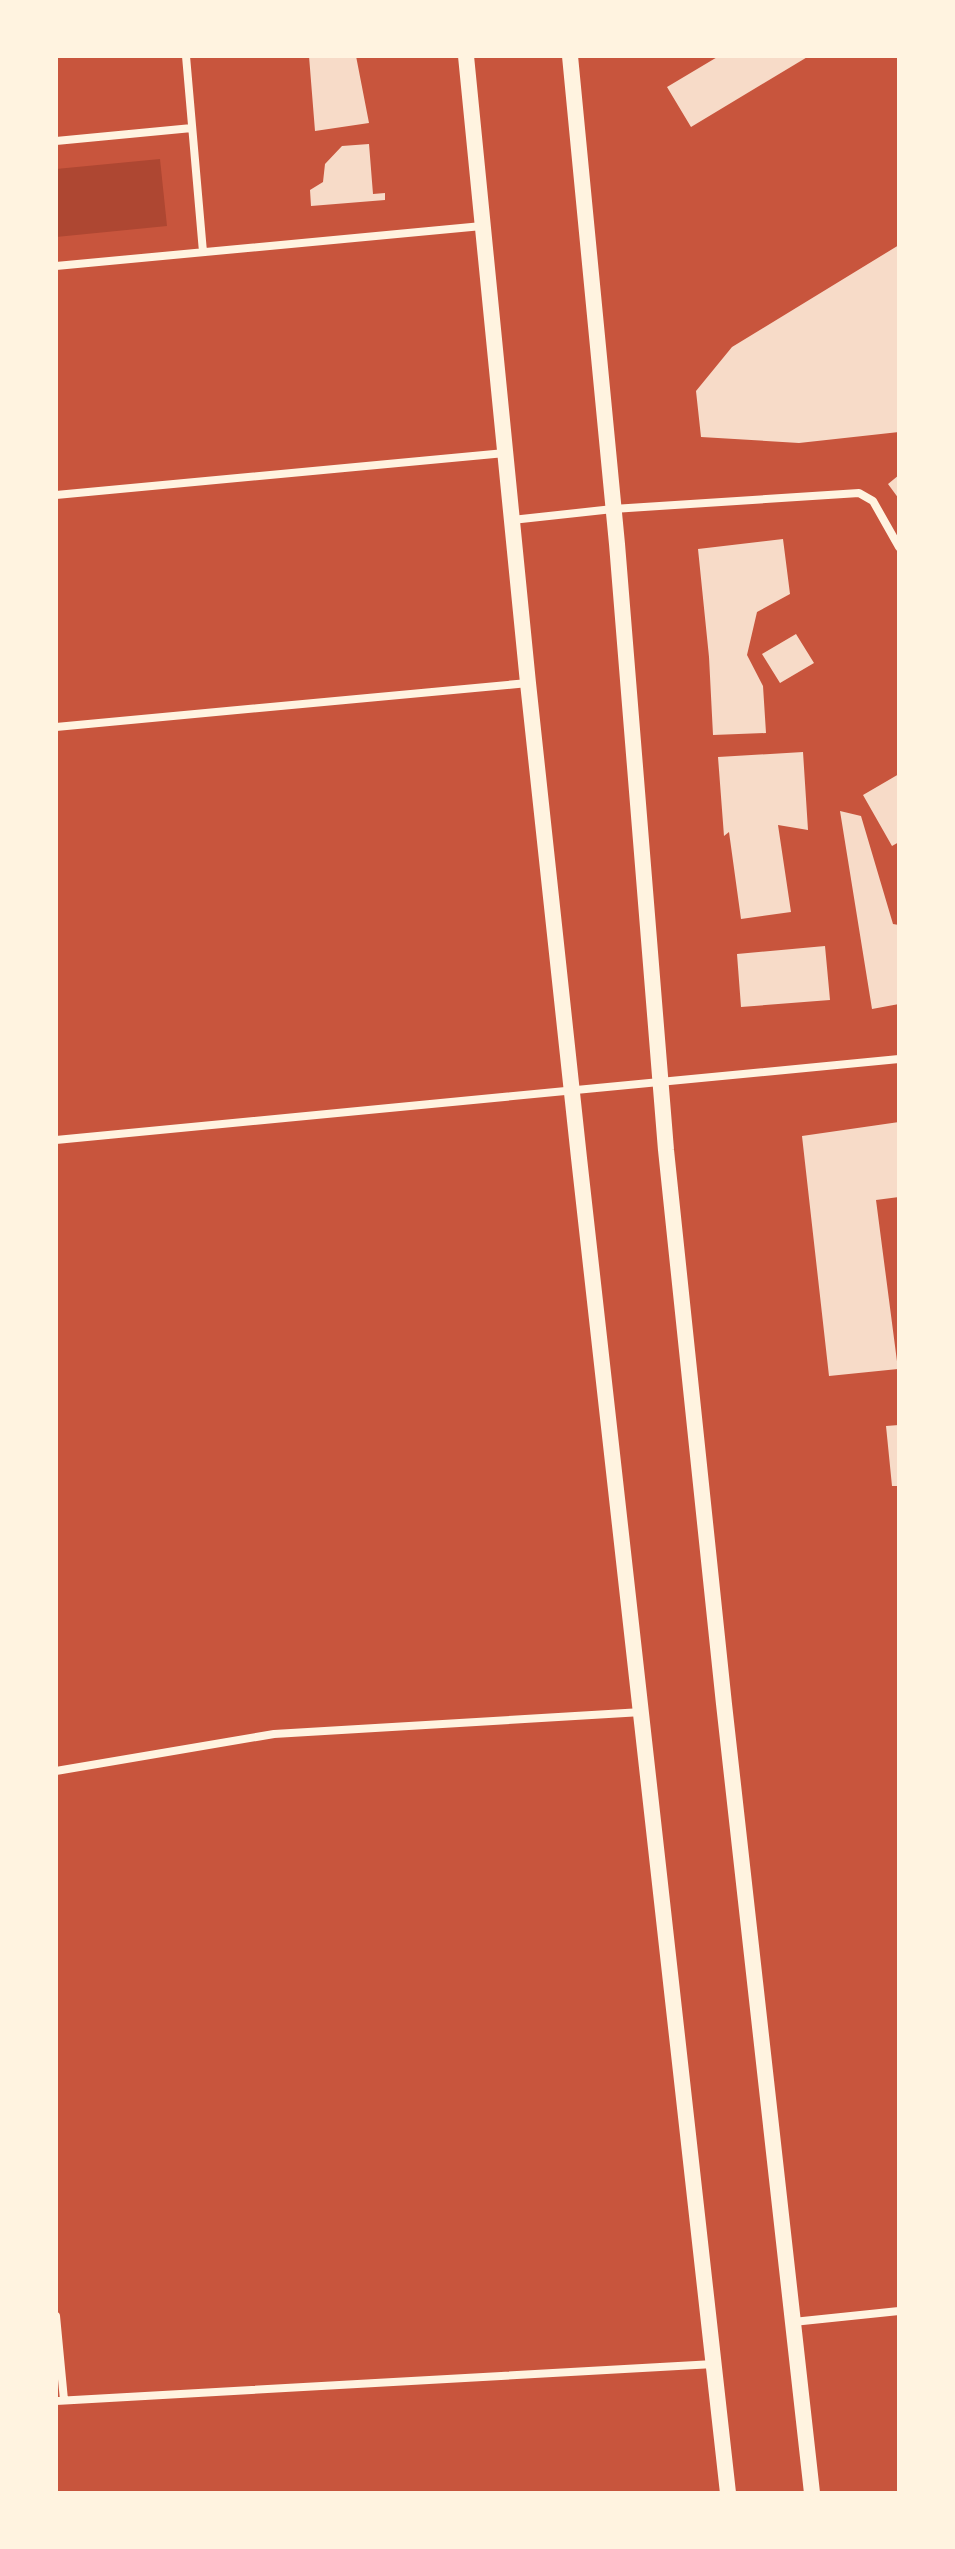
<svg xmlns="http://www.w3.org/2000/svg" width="955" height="2549" viewBox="0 0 955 2549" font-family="Mulish,sans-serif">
  <rect width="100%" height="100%" fill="#c8553d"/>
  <path fill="#ae4732" d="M160,159L167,226L56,237V169Z"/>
  <path fill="#f7dbc8" d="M309,56H356L369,123L315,131Z
    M719,56H809L691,127L667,87Z
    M369,144L373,194L385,193V200L311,206L310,190L323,182L325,164L342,146Z
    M899,245V432L799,443L701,437L696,391L732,347Z
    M899,475V499L888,484Z
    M783,539L790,594L757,612L747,655L763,686L766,733L713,735L709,657L698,549Z
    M796,634L814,663L780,683L762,654Z
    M803,752L808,830L778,825L791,912L741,919L729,832L724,836L718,757Z
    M899,774V842L892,846L863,795Z
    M840,811L861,816L893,924L899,925V1004L872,1009Z
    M825,946L830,1000L741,1007L737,954Z
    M899,1122V1197L876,1200L898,1369L829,1376L802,1136Z
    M899,1425V1486H892L886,1426Z"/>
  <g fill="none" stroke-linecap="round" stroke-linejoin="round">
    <path stroke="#fff3e0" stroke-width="8" d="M186,56L203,252
      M56,141L192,128
      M56,266L482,226
      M56,495L505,453
      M512,520L613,509L859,493L873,501L899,547
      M56,727L528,683
      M56,1140L899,1059
      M56,1771L274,1734L642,1712
      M56,2316L64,2400
      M793,2322L899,2311
      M56,2401L714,2364"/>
    <path stroke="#fff3e0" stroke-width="16" d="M466,56L528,683L579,1158L728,2493
      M570,56L617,544L666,1150L724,1704L812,2493"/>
  </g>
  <rect width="955" height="2549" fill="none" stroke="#fff3e0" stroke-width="116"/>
</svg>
